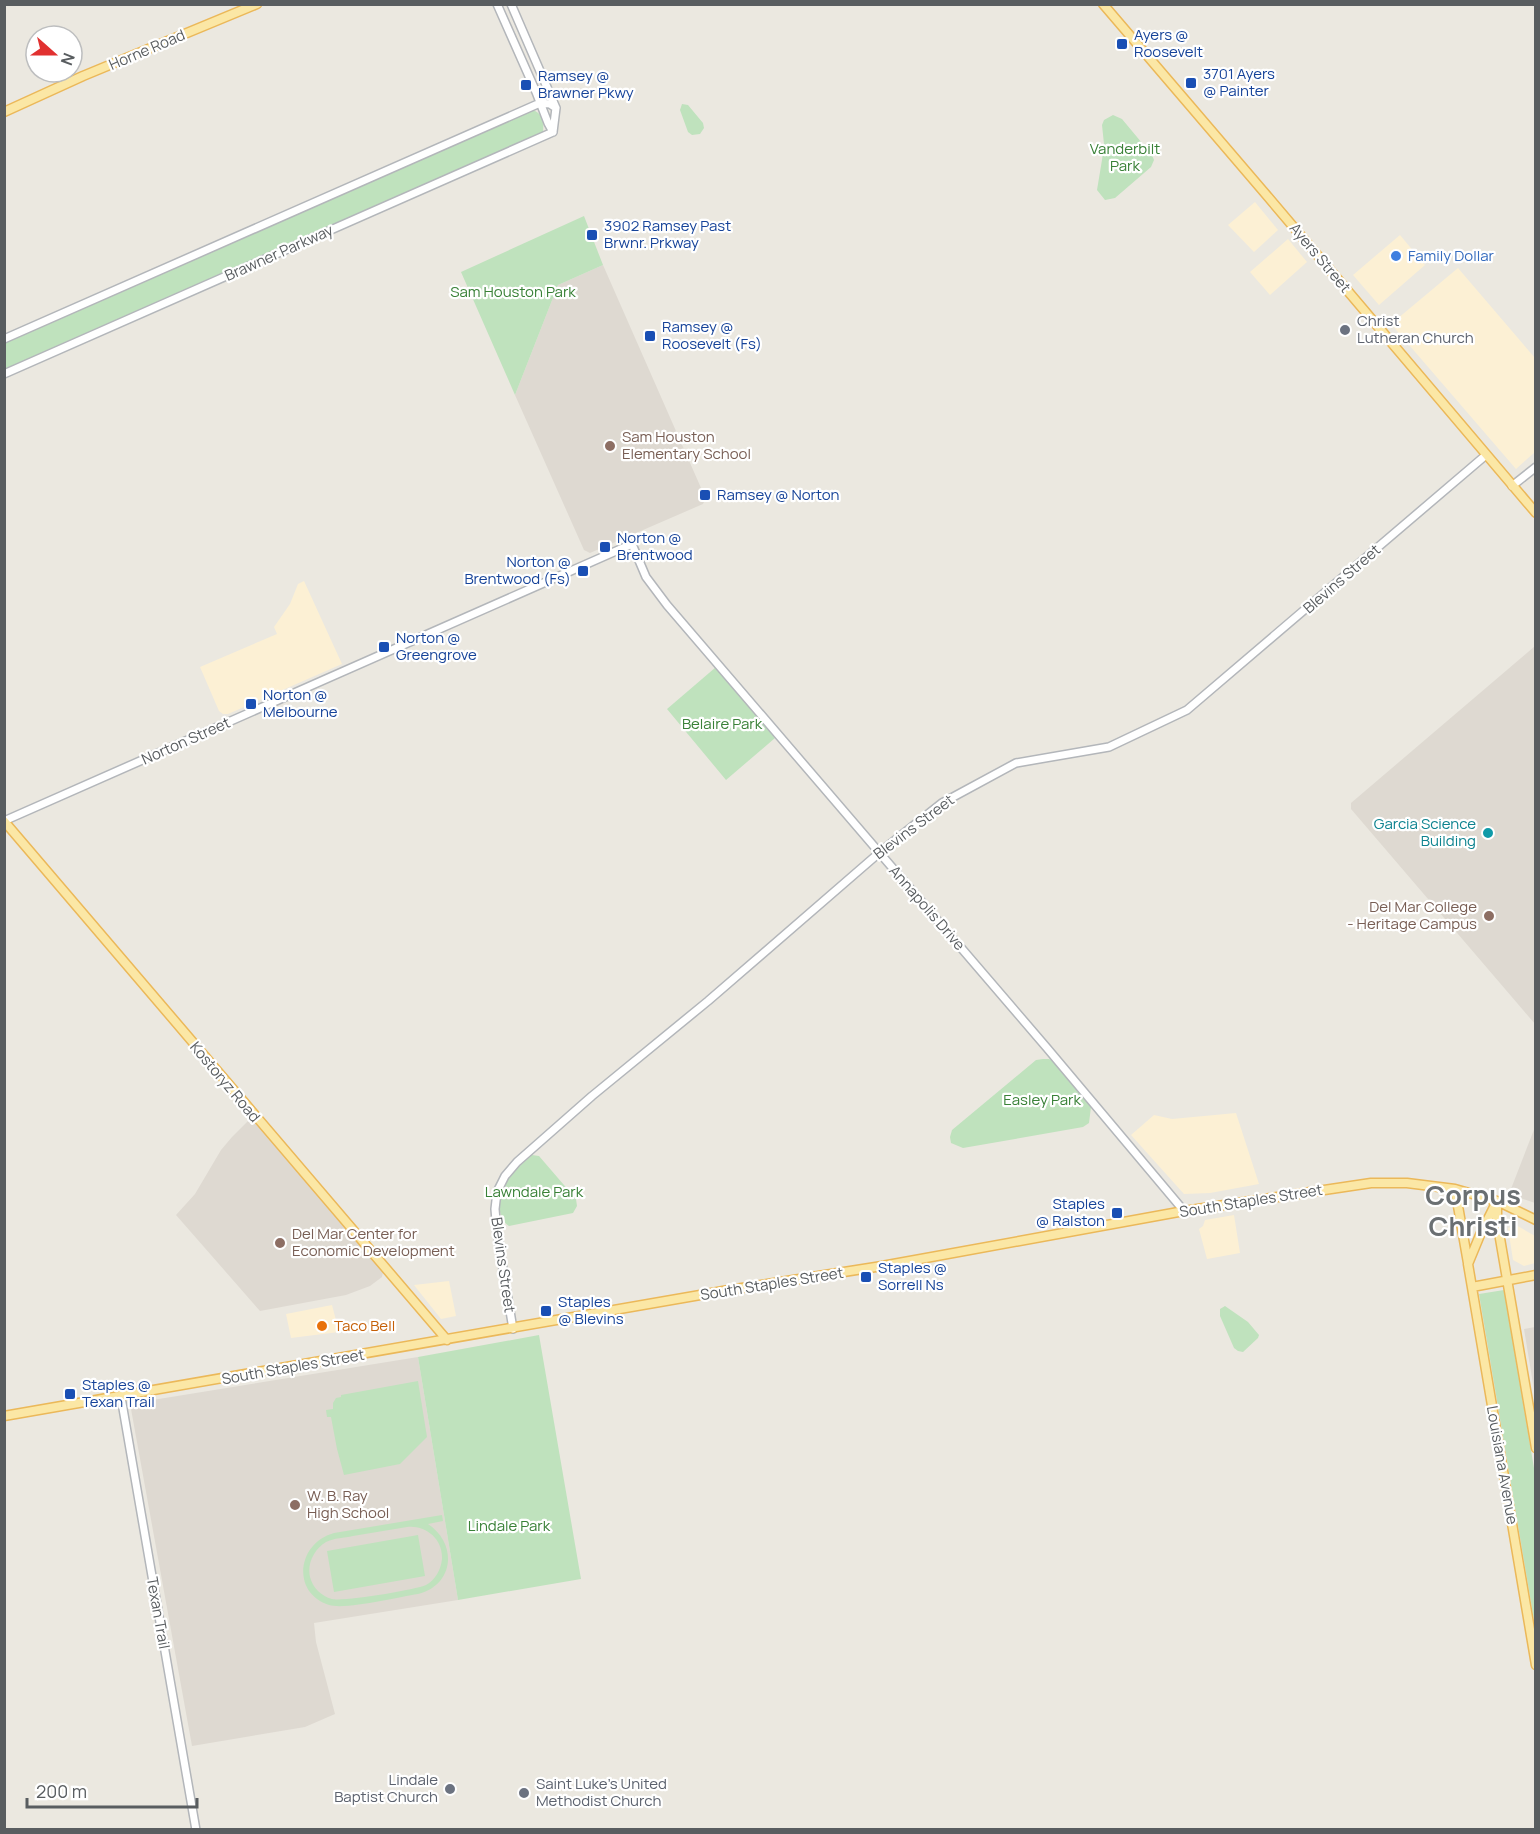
<svg xmlns="http://www.w3.org/2000/svg" width="1540" height="1834" viewBox="0 0 1540 1834" font-family="Manrope,sans-serif">
  <rect width="100%" height="100%" fill="#ebe8e0"/>
  <path fill="#fcf0d4" d="M1255,202L1278,230L1254,252L1228,225Z
    M1400,235L1425,265L1379,305L1353,275Z
    M1288,239L1307,262L1270,295L1250,272Z
    M1458,268L1535,358V452L1516,469L1391,324Z
    M304,581L342,664L228,714H223L219,711L200,667L277,634L274,627L290,604L298,584Z
    M1236,1113L1259,1184L1210,1193L1184,1194L1131,1135L1154,1115L1172,1119Z
    M1234,1215L1240,1253L1207,1259L1199,1229L1203,1226L1205,1220Z
    M1516,1225L1535,1236V1263L1524,1266L1513,1260L1508,1228Z
    M449,1281L456,1316L441,1319L414,1285Z
    M332,1305L339,1332L291,1338L286,1314Z"/>
  <path fill="#ded9d1" d="M603,265L705,497V500L703,504L590,553L584,550L515,395L558,285Z
    M1535,646V1024L1351,809V803Z
    M249,1120H253L383,1272L382,1277L370,1286L346,1295L260,1311L176,1215L195,1194L221,1150L232,1137Z
    M1535,1127V1203L1509,1194Z
    M1535,1327H1536L1535,1396L1524,1329Z
    M418,1357L458,1600L314,1623L316,1642L335,1714L305,1727L192,1746L131,1409L134,1403Z"/>
  <path fill="#bfe2bd" fill-rule="evenodd" d="M682,104L688,105L703,123L704,128L700,134L692,135L688,132L680,110Z
    M532,110C543,113 544,122 543,132L540,134L5,370L4,342Z
    M1113,115L1122,119L1152,155L1154,160L1151,167L1115,198L1105,200L1097,190L1102,160L1104,144L1102,125L1104,120Z
    M584,216L603,265L558,285L515,395L461,272Z
    M716,667L775,738L726,780L667,709Z
    M1043,1059H1049L1055,1062L1089,1102L1091,1107L1089,1123L1083,1127L963,1148L951,1143L950,1137L952,1130L1036,1060Z
    M532,1155L539,1156L576,1199L577,1206L573,1213L509,1226C493,1216 500,1188 511,1175C516,1168 525,1162 532,1155Z
    M1504,1290L1535,1474V1626L1479,1294Z
    M1225,1306L1248,1322L1259,1335L1258,1338L1243,1352L1238,1351L1234,1348L1220,1316V1309Z
    M539,1335L581,1579L458,1600L418,1357Z
    M418,1381L427,1437L400,1464L344,1475L337,1449L331,1417H327L326,1410L333,1409V1403L336,1398L341,1397V1395Z
    M442,1515L443,1521L428,1524C458,1544 454,1585 418,1594C398,1597 346,1610 329,1605C291,1593 297,1543 334,1533ZM407,1527C426,1525 443,1539 442,1559C441,1570 435,1580 426,1585C414,1590 343,1602 332,1599C321,1596 313,1588 310,1577C307,1564 314,1549 326,1542C334,1538 344,1538 353,1536C371,1533 389,1530 407,1527Z
    M418,1535L425,1576L334,1592L327,1551Z"/>
  <g fill="none" stroke-linecap="round" stroke-linejoin="round">
    <defs>
      <path id="minor" d="M497,4L536,92L548,123L553,132
        M511,4L556,108L553,132
        M4,339L540,103L550,104L556,108
        M4,374L553,132
        M1512,486L1536,467
        M4,821L632,544L646,577L667,605L1047,1048L1184,1211
        M513,1329L497,1233L495,1209L497,1192L505,1176L517,1162L592,1096L708,1001L879,853L942,803L1016,763L1109,747L1187,710L1486,455
        M121,1397L196,1830"/>
      <path id="major" d="M1103,4L1263,191L1536,513
        M4,112L83,76L257,4
        M4,821L447,1340
        M1455,1189L1468,1263
        M1497,1201L1480,1235L1468,1264L1536,1665
        M1497,1203V1221L1536,1448
        M1472,1287L1536,1275
        M4,1416L729,1290L882,1266L1184,1211L1371,1183H1407L1455,1189L1497,1201L1536,1220"/>
    </defs>
    <use href="#minor" stroke="#b3b6ba" stroke-width="10"/>
    <use href="#major" stroke="#ebb859" stroke-width="11"/>
    <use href="#minor" stroke="#fff" stroke-width="7"/>
    <use href="#major" stroke="#fbe7a5" stroke-width="8"/>
  </g>
  <g fill="#1a4fb4" stroke="#fff" stroke-width="2">
    <rect x="1116" y="38" width="12" height="12" rx="3"/>
    <rect x="1185" y="77" width="12" height="12" rx="3"/>
    <rect x="520" y="79" width="12" height="12" rx="3"/>
    <rect x="586" y="229" width="12" height="12" rx="3"/>
    <rect x="644" y="330" width="12" height="12" rx="3"/>
    <rect x="699" y="489" width="12" height="12" rx="3"/>
    <rect x="599" y="541" width="12" height="12" rx="3"/>
    <rect x="577" y="565" width="12" height="12" rx="3"/>
    <rect x="378" y="641" width="12" height="12" rx="3"/>
    <rect x="245" y="698" width="12" height="12" rx="3"/>
    <rect x="1111" y="1207" width="12" height="12" rx="3"/>
    <rect x="860" y="1271" width="12" height="12" rx="3"/>
    <rect x="540" y="1305" width="12" height="12" rx="3"/>
    <rect x="64" y="1388" width="12" height="12" rx="3"/>
  </g>
  <circle fill="#3f7fe0" stroke="#fff" stroke-width="2" cx="1396" cy="256" r="6"/>
  <g fill="#6b7280" stroke="#fff" stroke-width="2">
    <circle cx="1345" cy="330" r="6"/>
    <circle cx="450" cy="1789" r="6"/>
    <circle cx="524" cy="1793" r="6"/>
  </g>
  <g fill="#8d6e63" stroke="#fff" stroke-width="2">
    <circle cx="610" cy="446" r="6"/>
    <circle cx="1489" cy="916" r="6"/>
    <circle cx="280" cy="1243" r="6"/>
    <circle cx="295" cy="1505" r="6"/>
  </g>
  <circle fill="#0f9aa8" stroke="#fff" stroke-width="2" cx="1488" cy="833" r="6"/>
  <circle fill="#e8710a" stroke="#fff" stroke-width="2" cx="322" cy="1326" r="6"/>
  <g text-anchor="middle" stroke-width="4.5" stroke-linejoin="round" paint-order="stroke">
    <g font-size="15" fill="#164399" stroke="#fff" text-anchor="start">
      <text x="1134" y="40">Ayers @<tspan x="1134" dy="17">Roosevelt</tspan></text>
      <text x="1203" y="79">3701 Ayers<tspan x="1203" dy="17">@ Painter</tspan></text>
      <text x="538" y="81">Ramsey @<tspan x="538" dy="17">Brawner Pkwy</tspan></text>
      <text x="604" y="231">3902 Ramsey Past<tspan x="604" dy="17">Brwnr. Prkway</tspan></text>
      <text x="662" y="332">Ramsey @<tspan x="662" dy="17">Roosevelt (Fs)</tspan></text>
      <text x="717" y="500">Ramsey @ Norton</text>
      <text x="617" y="543">Norton @<tspan x="617" dy="17">Brentwood</tspan></text>
      <text x="571" y="567" text-anchor="end">Norton @<tspan x="571" dy="17">Brentwood (Fs)</tspan></text>
      <text x="396" y="643">Norton @<tspan x="396" dy="17">Greengrove</tspan></text>
      <text x="263" y="700">Norton @<tspan x="263" dy="17">Melbourne</tspan></text>
      <text x="1105" y="1209" text-anchor="end">Staples<tspan x="1105" dy="17">@ Ralston</tspan></text>
      <text x="878" y="1273">Staples @<tspan x="878" dy="17">Sorrell Ns</tspan></text>
      <text x="558" y="1307">Staples<tspan x="558" dy="17">@ Blevins</tspan></text>
      <text x="82" y="1390">Staples @<tspan x="82" dy="17">Texan Trail</tspan></text>
    </g>
    <g font-size="15" fill="#595d60" stroke="#fff">
      <text transform="translate(147 50) rotate(-23)" y="5">Horne Road</text>
      <text transform="translate(279 253) rotate(-24)" y="5">Brawner Parkway</text>
      <text transform="translate(1320 258) rotate(50)" y="5">Ayers Street</text>
      <text transform="translate(1342 579) rotate(-41)" y="5">Blevins Street</text>
      <text transform="translate(186 741) rotate(-24)" y="5">Norton Street</text>
      <text transform="translate(914 827) rotate(-37)" y="5">Blevins Street</text>
      <text transform="translate(927 908) rotate(49)" y="5">Annapolis Drive</text>
      <text transform="translate(225 1082) rotate(50)" y="5">Kostoryz Road</text>
      <text transform="translate(1251 1201) rotate(-9)" y="5">South Staples Street</text>
      <text transform="translate(503 1265) rotate(82)" y="5">Blevins Street</text>
      <text transform="translate(772 1284) rotate(-9)" y="5">South Staples Street</text>
      <text transform="translate(293 1367) rotate(-10)" y="5">South Staples Street</text>
      <text transform="translate(1502 1465) rotate(80)" y="5">Louisiana Avenue</text>
      <text transform="translate(158 1613) rotate(80)" y="5">Texan Trail</text>
    </g>
    <g font-size="15" fill="#398137" stroke="#fff">
      <text x="1125" y="154">Vanderbilt<tspan x="1125" dy="17">Park</tspan></text>
      <text x="513" y="297">Sam Houston Park</text>
      <text x="722" y="729">Belaire Park</text>
      <text x="1042" y="1105">Easley Park</text>
      <text x="534" y="1197">Lawndale Park</text>
      <text x="509" y="1531">Lindale Park</text>
    </g>
    <g font-size="15" fill="#366cbe" stroke="#fff" text-anchor="start">
      <text x="1408" y="261">Family Dollar</text>
    </g>
    <g font-size="15" fill="#5b616d" stroke="#fff" text-anchor="start">
      <text x="1357" y="326">Christ<tspan x="1357" dy="17">Lutheran Church</tspan></text>
      <text x="438" y="1785" text-anchor="end">Lindale<tspan x="438" dy="17">Baptist Church</tspan></text>
      <text x="536" y="1789">Saint Luke's United<tspan x="536" dy="17">Methodist Church</tspan></text>
    </g>
    <g font-size="15" fill="#785e54" stroke="#fff" text-anchor="start">
      <text x="622" y="442">Sam Houston<tspan x="622" dy="17">Elementary School</tspan></text>
      <text x="1477" y="912" text-anchor="end">Del Mar College<tspan x="1477" dy="17">- Heritage Campus</tspan></text>
      <text x="292" y="1239">Del Mar Center for<tspan x="292" dy="17">Economic Development</tspan></text>
      <text x="307" y="1501">W. B. Ray<tspan x="307" dy="17">High School</tspan></text>
    </g>
    <g font-size="15" fill="#0d838f" stroke="#fff" text-anchor="end">
      <text x="1476" y="829">Garcia Science<tspan x="1476" dy="17">Building</tspan></text>
    </g>
    <g font-size="15" fill="#c56008" stroke="#fff" text-anchor="start">
      <text x="334" y="1331">Taco Bell</text>
    </g>
    <g font-size="27" font-weight="bold" fill="#6a6f72" stroke="#fff">
      <text x="1473" y="1205">Corpus<tspan x="1473" dy="31">Christi</tspan></text>
    </g>
  </g>
  <rect width="1540" height="1834" fill="none" stroke="#595d60" stroke-width="12"/>
  <g transform="translate(54 54) rotate(111)"><circle r="28" fill="#ffffff" stroke="#bdbebf" stroke-width="1.5"/>
  <path d="M0-4.5L10 22L0 15L-10 22Z" fill="#e13130"/>
  <text y="-9" font-size="16" font-weight="bold" text-anchor="middle" fill="#595d60">N</text>
  </g>
  <path d="M27 1798v9h170v-9" fill="none" stroke="#595d60" stroke-width="3"/>
  <text x="36" y="1798" font-size="18" fill="#595d60" stroke="#ffffff" stroke-width="4.5" paint-order="stroke">200 m</text>
</svg>
